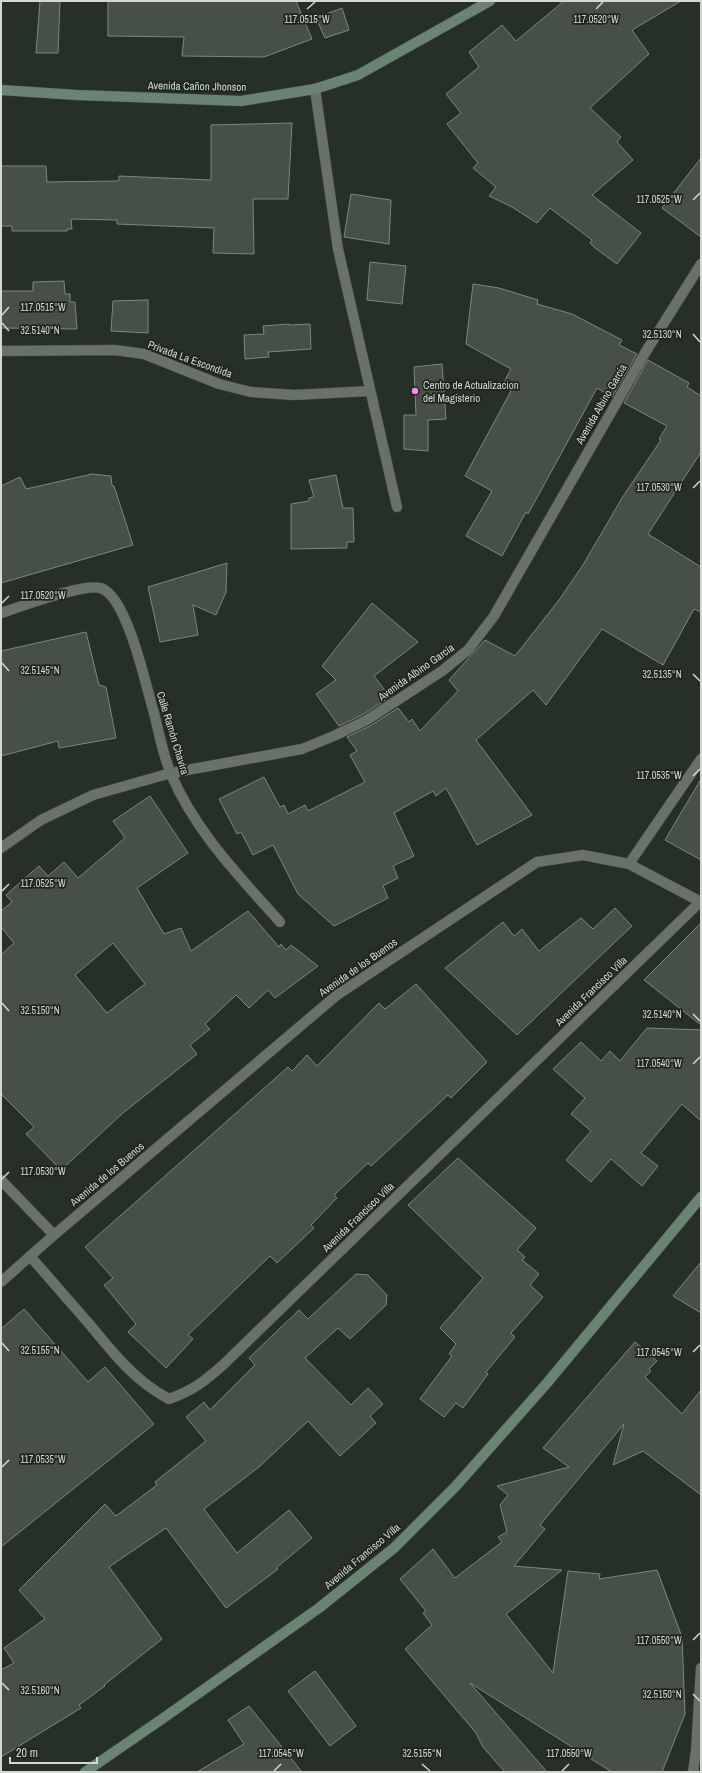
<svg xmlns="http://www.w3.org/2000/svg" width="702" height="1773" viewBox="0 0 702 1773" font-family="'Archivo Narrow',sans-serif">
  <rect width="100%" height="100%" fill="#272f29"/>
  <path fill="#474f49" stroke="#7d867f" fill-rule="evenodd" d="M40,1H60L58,53H36Z
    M108,1H296L312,39L264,57L182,56L184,37L108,36Z
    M564,1H681L632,30L649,54L590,108L621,137L617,142L633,160L592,195L641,233L617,264L595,248L590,243L592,240L550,208L537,223L512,207L489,196L496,187L473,168L478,163L447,124L461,113L446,94L479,67L469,52L502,25L516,41Z
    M342,8L349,30L325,38L316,18Z
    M292,123L288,199H253L254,254L213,253L214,228L117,224V220L71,219L72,229H67V231H12V226H1V166H46L47,182L119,181V176L211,180V125Z
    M701,158V237L662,208Z
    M351,194L391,200L389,244L344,237Z
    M370,262L406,266L402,304L367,300Z
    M64,281L65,294H70V302H75L77,329L1,328V291H33V282Z
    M473,284L499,288L538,300L537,304L572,314L622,340L619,345L637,354L612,397L597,388L528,514L526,512L502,556L466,536L492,491L465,476L511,391L502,386L511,369L466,344Z
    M148,300V333L111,331L113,301Z
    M289,324V325L310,324L311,349L268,352L269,357L245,359L244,335L264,334L263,326Z
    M648,360L689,383L687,387L701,396V452L648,534L701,567V612L694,609L663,665L602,629L546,705L533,690L476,740L532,815L477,845L446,788L436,796L433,791L394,813L414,856L393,866L398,878L383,886L388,898L334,926L298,894L273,845L253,855L241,832L237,834L219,799L264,777L280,807L284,805L288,814L305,805L308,811L365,782L350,755L357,751L347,737L370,726L398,708L409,722L412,719L420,731L458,691L449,680L485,640L515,656L559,600L583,565L622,498L661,440L659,439L667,426L624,403Z
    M442,364L446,419L428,420V451L404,449V415H416L414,367Z
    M92,474L111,476L112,486H114L133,545L1,583V486L20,477L26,489Z
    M336,475L343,508H353L354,542H347V548L291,549V504L309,501V498L314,497L309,480Z
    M227,563L226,592L216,615L193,605L198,635L160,642L148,587Z
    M372,603L418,642L374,676L390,697L364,714L339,726L316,694L336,680L322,666Z
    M86,632L99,685L106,687L116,738L59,748L58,741L1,756V651Z
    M701,779V860L665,840Z
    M150,796L188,853L137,888L164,934L181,928L191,951L248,911L279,947L281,944L286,950L291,945L318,966L275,998L268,990L249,1008L236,995L205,1024L210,1029L190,1045L197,1054L123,1113L61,1170L26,1134L34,1127L1,1094V955L14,943L1,927V911L12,902L6,895L39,866L48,876L64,862L78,878L125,838L113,821ZM113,943L145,984L107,1013L75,975Z
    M615,908L632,926L517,1035L445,968L503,922L514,936L522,929L539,951L581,918L593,929Z
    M701,923V1025L644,980Z
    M416,984L487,1062L451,1098L448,1095L371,1166L368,1163L334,1195L337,1198L311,1225L314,1228L277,1263L270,1256L188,1335L193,1339L166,1368L128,1332L136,1324L104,1285L113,1278L85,1247L288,1067L292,1071L307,1055L317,1066L379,1003L385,1009Z
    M647,1028L701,1030V1121L682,1104L641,1153L658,1166L642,1186L611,1159L591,1182L566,1160L591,1131L571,1114L585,1098L553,1069L581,1042L601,1061L610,1051L620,1061Z
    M458,1158L536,1228L517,1250L525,1257L522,1260L539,1274L530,1285L543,1297L511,1333L515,1337L486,1372L488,1374L463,1408L456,1403L444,1417L420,1399L452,1356L449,1354L456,1344L440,1328L483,1278L408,1205Z
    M701,1262V1313L673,1296Z
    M356,1274L368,1275L387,1295L386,1305L350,1339L338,1328L305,1358L351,1405L368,1388L383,1404L370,1416L376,1423L340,1456L308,1421L259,1467L204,1509L237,1553L289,1510L312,1538L276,1568L278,1569L226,1608L166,1528L109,1567L162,1639L104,1685L105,1686L79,1705L81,1708L1,1757V1670L14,1663L4,1648L45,1619L19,1590L105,1504L116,1516L157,1485L155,1482L206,1441L186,1417L204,1402L210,1410L255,1365L249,1358L299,1310L308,1319Z
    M24,1309L88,1382L105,1367L154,1424L1,1547V1329Z
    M635,1342L657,1361L649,1369L651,1371L645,1377L682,1414L701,1390V1495L643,1451L613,1465L624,1424L540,1525L545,1529L514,1566L562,1570L506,1614L553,1673L568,1571L600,1574L599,1579L657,1570L682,1637L685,1714L662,1772H612L470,1683L547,1772H505L483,1747L476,1733L405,1649L432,1625L423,1613L426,1611L400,1579L433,1549L455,1578L502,1542L498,1537L507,1532L500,1505L508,1495L497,1486L569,1467L543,1448Z
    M315,1671L356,1726L330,1746L288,1691Z
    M249,1706L302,1772H197L244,1744L228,1720Z"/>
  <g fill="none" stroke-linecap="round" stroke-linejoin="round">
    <defs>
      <path id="minor" d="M315,89L338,249L397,507
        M1,351L115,350L144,354L219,384L251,392L294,395L370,391
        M1,613C20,607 87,581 103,589C128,601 146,686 154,713C159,733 163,755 171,774C195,831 239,876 280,922
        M1,848L41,820L93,795L171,773L302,749L336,735L367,720L442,671L468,650L494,616L645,353L701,264
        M629,864L701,759
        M1,1180L54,1235
        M30,1256C51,1280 71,1303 91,1326C114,1354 136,1382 169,1399C194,1390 205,1381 224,1364L700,902
        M1,1282L54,1235L337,995L537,862L583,855L629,864L701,902
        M693,1772L696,1751L701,1668"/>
      <path id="secondary" d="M1,90L77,95L241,101L315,89L358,75L490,1
        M85,1772L162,1719L319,1608L394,1548L456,1486L547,1383L701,1197"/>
    </defs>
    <use href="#minor" stroke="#474d48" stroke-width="11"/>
    <use href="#secondary" stroke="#474d48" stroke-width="11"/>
    <use href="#minor" stroke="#69716b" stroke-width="10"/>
    <use href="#secondary" stroke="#6a8472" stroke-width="10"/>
  </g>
  <path fill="none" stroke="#d3d8d4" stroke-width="1.5" d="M307,9L315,2M596,9L603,2M693,200L700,193M2,315L9,307M2,323L9,331M693,334L700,342M693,488L700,481M2,603L9,596M2,663L9,671M693,674L700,681M693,776L700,769M2,891L9,884M2,1003L9,1011M693,1014L700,1021M693,1064L700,1057M2,1179L9,1172M2,1343L9,1351M693,1352L700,1345M2,1467L9,1460M693,1640L700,1633M2,1683L9,1690M693,1694L700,1701M422,1764L430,1771M274,1771L281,1764M562,1771L569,1764"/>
  <circle fill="#f987e9" stroke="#1e251f" stroke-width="1.5" cx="415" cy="391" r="4"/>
  <g text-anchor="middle" stroke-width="3.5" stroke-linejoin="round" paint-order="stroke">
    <g font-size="11" fill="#d3d8d4" stroke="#1e251f">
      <text transform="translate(197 86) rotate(1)" y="4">Avenida Cañon Jhonson</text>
      <text transform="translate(190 359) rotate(20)" y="4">Privada La Escondida</text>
      <text transform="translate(601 404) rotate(-60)" y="4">Avenida Albino García</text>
      <text transform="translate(416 672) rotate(-35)" y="4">Avenida Albino García</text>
      <text transform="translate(173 733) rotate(73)" y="4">Calle Ramón Chavira</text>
      <text transform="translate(358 967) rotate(-35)" y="4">Avenida de los Buenos</text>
      <text transform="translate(591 991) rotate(-44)" y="4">Avenida Francisco Villa</text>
      <text transform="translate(107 1174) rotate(-40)" y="4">Avenida de los Buenos</text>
      <text transform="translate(358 1217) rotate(-44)" y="4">Avenida Francisco Villa</text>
      <text transform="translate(362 1556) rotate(-40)" y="4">Avenida Francisco Villa</text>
    </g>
    <g font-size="11" fill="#d3d8d4" stroke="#1e251f" text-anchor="start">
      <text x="423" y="389">Centro de Actualizacion<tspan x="423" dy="13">del Magisterio</tspan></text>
    </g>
  </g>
  <g font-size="10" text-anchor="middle" fill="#d3d8d4" stroke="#1e251f" stroke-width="3.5" stroke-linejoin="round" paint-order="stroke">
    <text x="307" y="23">117.0515°W</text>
    <text x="596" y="23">117.0520°W</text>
    <text x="659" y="203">117.0525°W</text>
    <text x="43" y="311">117.0515°W</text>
    <text x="40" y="334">32.5140°N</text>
    <text x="662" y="338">32.5130°N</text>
    <text x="659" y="491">117.0530°W</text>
    <text x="43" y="599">117.0520°W</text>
    <text x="40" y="674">32.5145°N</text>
    <text x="662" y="678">32.5135°N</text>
    <text x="659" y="779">117.0535°W</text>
    <text x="43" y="887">117.0525°W</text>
    <text x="40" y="1014">32.5150°N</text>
    <text x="662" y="1018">32.5140°N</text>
    <text x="659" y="1067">117.0540°W</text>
    <text x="43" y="1175">117.0530°W</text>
    <text x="40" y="1354">32.5155°N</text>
    <text x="659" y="1356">117.0545°W</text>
    <text x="43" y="1463">117.0535°W</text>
    <text x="659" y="1644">117.0550°W</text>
    <text x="40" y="1694">32.5160°N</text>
    <text x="662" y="1698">32.5150°N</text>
    <text x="281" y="1757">117.0545°W</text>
    <text x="422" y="1757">32.5155°N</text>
    <text x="569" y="1757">117.0550°W</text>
  </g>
  <rect width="702" height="1773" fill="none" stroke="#d3d8d4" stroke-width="4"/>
  <path d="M10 1757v6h87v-6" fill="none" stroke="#d3d8d4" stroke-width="2"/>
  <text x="16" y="1757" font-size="12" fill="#d3d8d4" stroke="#1e251f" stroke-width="3" paint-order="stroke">20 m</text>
</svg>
